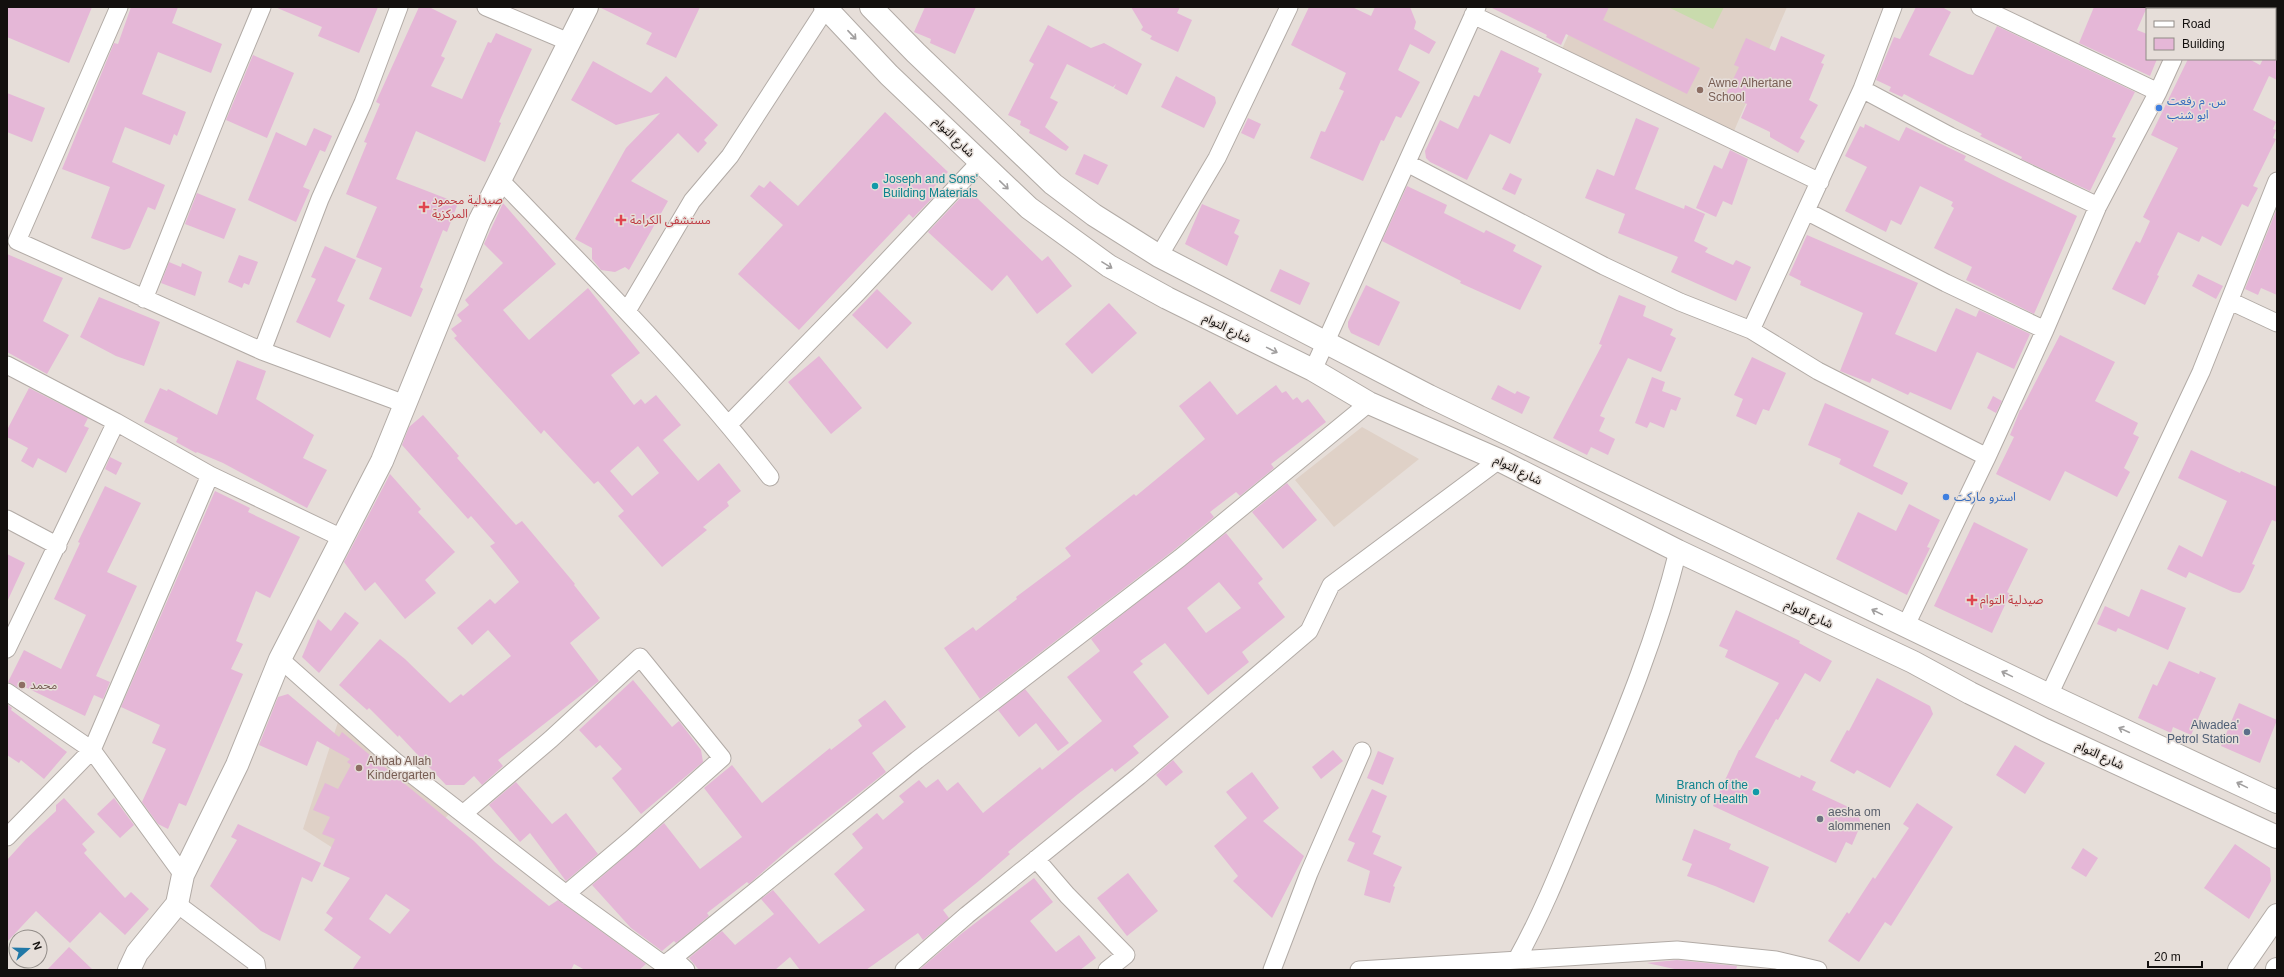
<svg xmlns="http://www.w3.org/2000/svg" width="2284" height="977" viewBox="0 0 2284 977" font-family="Helvetica,'Noto Sans Arabic',sans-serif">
  <rect width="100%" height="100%" fill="#e6ded9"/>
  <path fill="#dfd1c7" d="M1581,7H1787L1734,131L1562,49Z
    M1362,427L1419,459L1334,527L1295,480Z
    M338,722L450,813L406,860L377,876L303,829Z"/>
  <path fill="#c9dbad" d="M1668,7H1724L1713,29Z"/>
  <path fill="#e5b7d7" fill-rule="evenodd" d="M7,7H92L69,63L7,37Z
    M131,7H178L172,23L222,44L211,73L158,52L142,94L186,112L177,136L174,134L170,145L125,127L112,162L165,185L155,210L148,207L130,248L124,250L91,238L110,187L62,169L114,43L118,44Z
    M275,7H378L359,53L318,36L322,27Z
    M419,7H429L457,21L441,56L445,58L431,86L462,99L488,42L491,43L496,33L532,49L499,122L501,123L485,162L416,131L396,179L458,203L447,232L443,230L420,287L423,289L411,317L369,299L382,268L356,257L377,207L346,194L367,143L364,142L380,104L376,102Z
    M599,7H700L676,58L646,44L652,33Z
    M925,7H976L955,54L930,43L931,39L914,32Z
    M1131,7H1180L1177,13L1192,20L1178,52L1150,39L1152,36L1141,30L1143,27Z
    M1309,7H1352L1371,16L1375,7H1410L1416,22L1414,29L1436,42L1429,54L1410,44L1398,70L1420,82L1401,118L1396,116L1384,141L1381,140L1363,181L1310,158L1321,131L1325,132L1344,91L1339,89L1346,73L1291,45Z
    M1490,7H1609L1603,20L1700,68L1687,94L1566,34L1561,45L1546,37L1547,35Z
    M1916,7H1942L1951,12L1929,55L1968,74L1973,75L1997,26L2135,92L2112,137L2116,138L2090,191L2021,159L2022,157L1980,136L1982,134L1904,94L1902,97L1889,91L1891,87L1876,80L1894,37L1900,39Z
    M2094,7H2147L2137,30L2147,34V59H2157L2150,76L2079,43Z
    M1048,25L1091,48L1104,43L1142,64L1127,95L1114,88L1116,84L1113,87L1067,64L1050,98L1058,102L1045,127L1069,147L1066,151L1029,133L1030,130L1020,125L1021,121L1008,115L1034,64L1029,61Z
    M1781,36L1825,55L1821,63L1824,64L1809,100L1818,105L1800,138L1805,141L1798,153L1770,137V132L1741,118L1747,104L1726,94L1739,67L1734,65L1746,38L1775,51Z
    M1501,50L1539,68L1538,72L1542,74L1510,144L1490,134L1467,180L1430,162L1426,158L1425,151L1440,120L1458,129L1474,95L1479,97Z
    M253,55L294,73L267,138L226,120Z
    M2188,59H2249L2260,65L2263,59H2277V80L2269,76L2253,110L2276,122L2273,129L2276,130L2273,138L2276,139L2253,186L2258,188L2248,207L2242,204L2221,246L2202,236L2199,242L2178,232L2157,275L2159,276L2145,305L2112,289L2136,241L2140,243L2150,221L2143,217L2178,148L2151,135Z
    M593,61L651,93L666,76L718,125L704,140L707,143L698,153L678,133L631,181L668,201L629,270L625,267L615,272L601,270L592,259V248L575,239L626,148L660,113L616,125L571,100Z
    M1176,76L1215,97L1216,103L1204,128L1161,107Z
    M7,93L45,108L32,142L7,132Z
    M885,112L948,172L933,188L941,189L913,218L909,214L799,330L738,274L783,225L750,196L759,185L764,188L770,181L798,206Z
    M1248,118L1261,124L1254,139L1241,133Z
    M1636,118L1659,128L1635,189L1684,209L1685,205L1705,214L1694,241L1708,248L1705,252L1733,265L1736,260L1751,267L1736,301L1671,272L1678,257L1618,233L1625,214L1585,198L1597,169L1614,176Z
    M1865,124L1899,141L1906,127L1966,156L1964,160L2001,179L2077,216L2034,314L1966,280L1972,267L1934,248L1954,208L1951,206L1953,202L1920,186L1901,225L1891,220L1886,232L1845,211L1867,167L1845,156L1860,126L1864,128Z
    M314,128L332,136L325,152L320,150L303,187L310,190L296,222L248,200L276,132L306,146Z
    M1730,150L1748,159L1732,205L1723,201L1716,217L1696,208L1714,165L1722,169Z
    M1084,154L1108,165L1098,185L1075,174Z
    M1510,173L1522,179L1515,195L1502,189Z
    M1407,186L1447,205L1444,213L1484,233L1486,230L1516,245L1513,251L1542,266L1520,310L1460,283L1461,281L1382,241Z
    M197,193L236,209L224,239L185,224Z
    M964,194L974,195L1042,261L1048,256L1072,286L1037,314L1007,275L992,291L928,232Z
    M503,203L556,264L503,310L529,340L588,288L640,353L611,375L634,405L641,399L645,404L656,395L681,425L663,440L698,481L719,463L741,491L727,502L729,506L703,527L707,530L662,567L618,516L624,511L598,481L594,484L544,430L541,434L454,338L457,336L451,329L462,321L457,315L469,305L465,300L503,263L484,244ZM638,446L659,473L632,496L610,471Z
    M1202,204L1240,220L1234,233L1239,236L1227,266L1185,244Z
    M2277,208V295L2261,288L2258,295L2245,289Z
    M1807,235L1918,283L1895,334L1936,352L1956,308L1976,317L1979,310L2030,334L2014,369L1977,352L1951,410L1910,392L1908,395L1872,378L1870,383L1840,371L1863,313L1800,285L1801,281L1789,275Z
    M325,246L356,260L337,301L345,305L330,338L296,322L316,279L311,277Z
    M7,254L63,278L43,321L69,335L47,374L7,352Z
    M239,255L258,262L249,285L244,283L242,288L228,282Z
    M169,262L181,267L182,263L202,272L195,296L161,283Z
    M1280,269L1310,283L1300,305L1270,291Z
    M2198,274L2223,286L2216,299L2192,286Z
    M1366,285L1400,302L1379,346L1351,333L1348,327V322Z
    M877,289L912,323L887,349L852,315Z
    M1619,295L1646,306L1643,316L1673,329L1670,335L1676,338L1661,372L1628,358L1600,416L1605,418L1599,431L1615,439L1608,455L1591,447L1587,455L1553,438L1602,345L1599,344Z
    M99,297L160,322L144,366L116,356L80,337Z
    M1109,303L1137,333L1092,374L1065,344Z
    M2060,335L2115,362L2095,401L2138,423L2133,434L2139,437L2124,468L2130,472L2117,497L2065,471L2050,501L1996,474L2014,437L2010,435L2020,410H2021Z
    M819,356L862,408L831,434L788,382Z
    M1752,357L1786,373L1769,411L1763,409L1756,425L1736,416L1743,399L1734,395Z
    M237,360L266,371L256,399L314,435L303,458L327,470L307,508L223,463L197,452L196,453L176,442L178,438L144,422L160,388L167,391L168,389L217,415Z
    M1652,377L1665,382L1662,391L1681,398L1676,411L1671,409L1664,428L1650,422L1647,428L1635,423Z
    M1210,381L1237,415L1276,385L1282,393L1286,391L1293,400L1297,397L1302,403L1308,399L1326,422L1271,464L1274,468L1240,496L1236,492L1210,512L1214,517L1174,550L980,699L944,648L973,627L976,631L1017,599L1016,597L1071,556L1065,548L1134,494L1136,496L1205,439L1179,406Z
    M1498,385L1515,394L1517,391L1530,397L1522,414L1491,399Z
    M29,388L88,418L84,426L89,428L66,473L38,458L33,468L21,461L28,448L7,437V430Z
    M1993,396L2002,401L1996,413L1987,408Z
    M1825,403L1889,431L1873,466L1908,483L1902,495L1839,464L1841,459L1808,445Z
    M423,415L459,456L457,458L516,525L522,521L575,584L574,585L600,618L570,643L599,681L498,760L503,766L482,785L474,776L464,785H446L399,735L398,737L369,708L367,710L339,685L380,639L405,659L450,703L461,694L463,696L511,656L488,630L472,645L457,628L490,599L495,604L519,582L490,546L495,543L471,516L468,519L402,445L409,427Z
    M2191,450L2240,473L2241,471L2277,487V522L2272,520L2252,564L2255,565L2244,589L2240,593L2233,592L2189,572L2186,578L2167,569L2179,545L2202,557L2227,501L2178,478Z
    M110,457L122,463L116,475L105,469Z
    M390,474L421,509L418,512L455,552L425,580L436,593L405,619L375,582L365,591L344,562Z
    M1287,483L1317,520L1283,549L1252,512Z
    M105,486L141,503L107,572L137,586L96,676L110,682L103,699L94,695L85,716L25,687L22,690L8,682L24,650L61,669L86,615L54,599L80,543L78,542Z
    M215,491L250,508L248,512L300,537L270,598L256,591L236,641L243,644L231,669L243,674L186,806L179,803L168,829L158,824L142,802L166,749L152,743L160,725L121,707Z
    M1909,504L1940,520L1927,547L1930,548L1907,595L1836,559L1858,512L1896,531Z
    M1974,522L2028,549L2007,592L2010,594L1992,633L1934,606Z
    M1226,533L1263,579L1258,583L1285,617L1242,652L1249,662L1208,695L1165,643L1140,661L1143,664L1133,672L1169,717L1133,746L1139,753L1115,772L1112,768L1078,794L1008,852L1010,854L980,880L943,910L949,918L923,940L918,933L866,970H800L790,957L775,970H699L689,958L722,931L735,945L774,914L761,899L773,890L819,944L865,910L834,874L863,848L852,834L877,813L883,820L904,802L899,796L919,780L926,788L938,779L947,791L958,782L983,813L1040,767L1042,770L1102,721L1067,677L1100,651L1091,639ZM1219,582L1241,608L1206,633L1187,608Z
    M7,554L25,563L7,602Z
    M2141,589L2186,608L2168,650L2118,628L2116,632L2097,624L2105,606L2129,617Z
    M1736,610L1800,641L1799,643L1832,661L1820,682L1805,673L1778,720L1776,719L1755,757L1800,778L1801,775L1816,782L1812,790L1857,811L1861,824L1852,845L1846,842L1836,863L1713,806L1739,750H1740L1779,683L1725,657L1728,650L1719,646Z
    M345,612L359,623L319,673L302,657L318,619L331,631Z
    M2169,661L2199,674L2200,671L2216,678L2191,735L2173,727L2171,733L2138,718L2153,684L2157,686Z
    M1877,678L1930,706L1933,714L1890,788L1857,770L1854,774L1830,761L1847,730L1849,731Z
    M633,680L672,727L679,721L701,750L703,762L641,814L612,778L622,769L600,745L596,748L579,730Z
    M1025,689L1069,743L1058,751L1036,723L1019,737L998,710Z
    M288,694L339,737L342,732L474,841L495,862L549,906L558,900L646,964L639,970H585L574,964L571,970H352L361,957L324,930L333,918L326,913L350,878L323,866L335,839L322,834L330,817L313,810L325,783L338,789L351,765L347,762L350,759L317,741L307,766L259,745L278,697ZM386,894L410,910L390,934L369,919Z
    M885,700L906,727L872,753L886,772L791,847L749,884L747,882L707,913L709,916L676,943L674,941L662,951L631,928L592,885L664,823L700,869L742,837L704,788L732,765L762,803L830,748L831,750L862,726L858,720Z
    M2239,703L2277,720L2260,763L2221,746Z
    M7,704L12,708L11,710L67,752L44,779L21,760L19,763L7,755Z
    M2015,745L2045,763L2025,794L1996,775Z
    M1333,750L1343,761L1321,779L1312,767Z
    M1378,751L1394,758L1383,785L1367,778Z
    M1173,760L1183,772L1166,786L1156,775Z
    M1252,772L1279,808L1263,821L1304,856L1272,918L1233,881L1238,876L1214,846L1247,818L1226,792Z
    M516,782L552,824L566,813L598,854L566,881L530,833L520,842L489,805Z
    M1372,789L1387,796L1372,832L1381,836L1373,854L1402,867L1393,886L1395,887L1390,903L1364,895L1370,871L1347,861L1355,843L1348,840Z
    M64,798L95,832L82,844L87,850L84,853L125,898L131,892L149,909L125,935L100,912L70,943L36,911L7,942V860L26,839L56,811V805Z
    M114,798L134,825L120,838L97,814Z
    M1917,803L1953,827L1891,926L1885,922L1859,962L1828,941L1847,912L1849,914L1873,877L1875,879L1909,828L1903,824Z
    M238,824L321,863L312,882L302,877L280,941L261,931L210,886L237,840L231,837Z
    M1694,829L1731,844L1729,849L1769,867L1754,903L1715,886L1687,876L1692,864L1682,860Z
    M2235,844L2270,868L2271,881L2249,919L2204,888Z
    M2083,848L2098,858L2086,877L2071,868Z
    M1128,873L1158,911L1127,936L1097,898Z
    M1034,878L1053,902L1030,921L1056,952L1079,935L1096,958L1080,970H919L961,934Z
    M69,947L93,970H47Z
    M1677,960L1737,966L1736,970H1679L1647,963Z"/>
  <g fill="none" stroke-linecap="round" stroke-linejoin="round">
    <defs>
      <path id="street" d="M119,7L17,241L262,351L405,404
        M486,7L569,42
        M1980,7L2158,92
        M2195,9L2196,7
        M1473,15L1820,182
        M1862,89L1950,136L2098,206
        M1407,163L1604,266L1680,302L1751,330L1818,371L1987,457
        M500,180C593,276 688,371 770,477
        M1806,211L1946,283L2045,330
        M1159,256L1217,158L1289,7
        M144,299L224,98L262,7
        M2230,301L2277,323
        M627,311L692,201L730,156L826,8
        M1751,330L1862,89L1893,7
        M262,351L320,199L363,103L399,7
        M7,365L116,422L210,475L92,750L7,837
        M1313,370L1477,7
        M729,424L857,293L980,162
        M210,475L342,538
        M7,519L58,546
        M1906,625L1987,457L2045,330L2098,206L2158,92L2173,59
        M7,649L116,422
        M280,659L396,762L566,894L664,965L673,958L686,970
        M7,692L92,750L183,875
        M2049,695L2201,372L2277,181
        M463,814L551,739L640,657L722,758L630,840L566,894
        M1036,859L1067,895L1126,955L1107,970
        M177,904L256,963L257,970
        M673,958L917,760L1180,558L1369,403
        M1517,959C1546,907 1567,851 1590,796C1624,716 1657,636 1678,551
        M904,970L967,915L1139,776L1309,631L1331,585L1499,460
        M1272,970L1309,873L1362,751
        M1359,970L1677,950L1776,960L1818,970"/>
      <path id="secondary" d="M825,7L889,75L1029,208L1109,266L1167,298L1313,370L1369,403L1499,460L1678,551L1913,662L1970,693L2045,730L2277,837
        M871,7L916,53L1053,184L1094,215L1159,256L1429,396L2049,695L2277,802
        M129,970L137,953L177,904L183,875L237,765L280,659L382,461L480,220L587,7
        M2239,970L2277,915
        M2277,970V969"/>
    </defs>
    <use href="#street" stroke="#b2aba6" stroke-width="19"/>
    <use href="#secondary" stroke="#b2aba6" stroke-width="24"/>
    <use href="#street" stroke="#fff" stroke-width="17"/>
    <use href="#secondary" stroke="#fff" stroke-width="22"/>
  </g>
  <defs><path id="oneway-shaft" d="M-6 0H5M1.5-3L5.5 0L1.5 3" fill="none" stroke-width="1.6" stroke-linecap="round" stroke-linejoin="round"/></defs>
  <g stroke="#a19f9f">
    <use href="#oneway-shaft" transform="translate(852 35) rotate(47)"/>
    <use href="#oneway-shaft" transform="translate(1004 185) rotate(44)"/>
    <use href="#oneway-shaft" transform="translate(1107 265) rotate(32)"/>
    <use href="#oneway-shaft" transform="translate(1272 350) rotate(26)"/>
    <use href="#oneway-shaft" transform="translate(1877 612) rotate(-154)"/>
    <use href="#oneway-shaft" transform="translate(2007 674) rotate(-154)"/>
    <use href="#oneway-shaft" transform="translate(2124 730) rotate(-155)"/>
    <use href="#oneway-shaft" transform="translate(2242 785) rotate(-154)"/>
  </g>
  <g fill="#8d6e63" stroke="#e6ded9" stroke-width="1.5">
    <circle cx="1700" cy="90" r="4"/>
    <circle cx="22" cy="685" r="4"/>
    <circle cx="359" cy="768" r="4"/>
  </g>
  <g fill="#3f7fe0" stroke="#e6ded9" stroke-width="1.5">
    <circle cx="2159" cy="108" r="4"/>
    <circle cx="1946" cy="497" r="4"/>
  </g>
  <g fill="#0f9aa8" stroke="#e6ded9" stroke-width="1.5">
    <circle cx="875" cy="186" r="4"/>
    <circle cx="1756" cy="792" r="4"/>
  </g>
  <g fill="#e0444e" stroke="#e6ded9" stroke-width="1.5">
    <path d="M422 201h4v4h4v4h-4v4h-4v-4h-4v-4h4z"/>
    <path d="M619 214h4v4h4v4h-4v4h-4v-4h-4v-4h4z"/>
    <path d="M1970 594h4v4h4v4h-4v4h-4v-4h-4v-4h4z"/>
  </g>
  <circle fill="#5c6f8a" stroke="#e6ded9" stroke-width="1.5" cx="2247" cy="732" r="4"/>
  <circle fill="#6b7280" stroke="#e6ded9" stroke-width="1.5" cx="1820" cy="819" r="4"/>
  <g text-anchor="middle" stroke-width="3" stroke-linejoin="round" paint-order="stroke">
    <g font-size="12" fill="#785e54" stroke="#e6ded9" text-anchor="start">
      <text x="1708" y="87">Awne Alhertane<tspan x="1708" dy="14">School</tspan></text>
      <text x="30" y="689">محمد</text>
      <text x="367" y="765">Ahbab Allah<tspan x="367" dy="14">Kindergarten</tspan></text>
    </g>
    <g font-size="12" fill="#366cbe" stroke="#e6ded9" text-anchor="start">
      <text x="2167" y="105">س. م رفعت<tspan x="2167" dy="14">ابو شنب</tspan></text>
      <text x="1954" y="501">استرو ماركت</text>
    </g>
    <g font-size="12" fill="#13100e" stroke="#e6ded9">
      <text transform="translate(954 137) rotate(44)" y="4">شارع التوام</text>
      <text transform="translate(1227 328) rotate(26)" y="4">شارع التوام</text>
      <text transform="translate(1518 470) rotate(26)" y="4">شارع التوام</text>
      <text transform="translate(1809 614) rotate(25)" y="4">شارع التوام</text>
      <text transform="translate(2100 755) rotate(25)" y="4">شارع التوام</text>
    </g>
    <g font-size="12" fill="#0d838f" stroke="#e6ded9" text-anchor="start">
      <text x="883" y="183">Joseph and Sons'<tspan x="883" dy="14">Building Materials</tspan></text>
      <text x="1748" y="789" text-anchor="end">Branch of the<tspan x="1748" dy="14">Ministry of Health</tspan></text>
    </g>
    <g font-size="12" fill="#be3a42" stroke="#e6ded9" text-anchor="start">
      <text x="432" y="204">صيدلية محمود<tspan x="432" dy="14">المركزية</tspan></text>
      <text x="630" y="224">مستشفى الكرامة</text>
      <text x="1980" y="604">صيدلية التوام</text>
    </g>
    <g font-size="12" fill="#4e5e75" stroke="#e6ded9" text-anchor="end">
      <text x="2239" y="729">Alwadea'<tspan x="2239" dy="14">Petrol Station</tspan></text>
    </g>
    <g font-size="12" fill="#5b616d" stroke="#e6ded9" text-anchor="start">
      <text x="1828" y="816">aesha om<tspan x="1828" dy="14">alommenen</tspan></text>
    </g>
  </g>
  <rect width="2284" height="977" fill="none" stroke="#13100e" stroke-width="16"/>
  <rect x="2146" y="8" width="130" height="52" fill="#e6ded9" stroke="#928c88"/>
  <rect x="2154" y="21" width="20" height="6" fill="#ffffff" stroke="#928c88"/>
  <text x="2182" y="28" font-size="12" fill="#13100e">Road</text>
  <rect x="2154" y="38" width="20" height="12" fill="#e5b7d7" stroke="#928c88"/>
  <text x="2182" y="48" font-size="12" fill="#13100e">Building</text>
  <g transform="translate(28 949) rotate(70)"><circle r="19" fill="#e6ded9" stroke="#928c88"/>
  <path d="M0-3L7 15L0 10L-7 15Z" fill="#2178a7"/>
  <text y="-6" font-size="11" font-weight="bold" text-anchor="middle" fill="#13100e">N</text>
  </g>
  <path d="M2148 961v6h54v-6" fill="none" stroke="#13100e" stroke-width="2"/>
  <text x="2154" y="961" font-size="12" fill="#13100e" stroke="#e6ded9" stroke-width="3" paint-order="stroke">20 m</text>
</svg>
